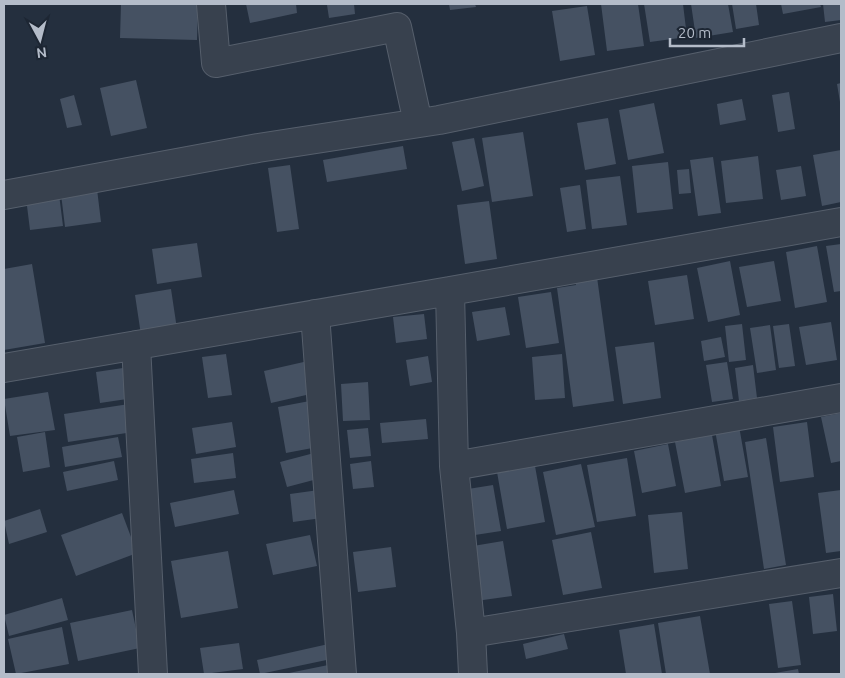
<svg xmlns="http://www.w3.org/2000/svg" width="845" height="678" viewBox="0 0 845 678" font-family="Ubuntu,sans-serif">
  <rect width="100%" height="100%" fill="#242f3e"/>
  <path fill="#455162" d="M121,4H198L197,40L120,38Z
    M246,4H296L297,13L250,23Z
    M336,4H354L355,14L329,18L327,5Z
    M449,4H475L476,7L450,10Z
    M601,4H638L644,46L607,51Z
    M644,4H683L687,37L650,42Z
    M691,4H728L733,32L696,38Z
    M732,4H756L759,25L736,29Z
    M781,4H820L821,7L783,14Z
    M823,4H841V20L825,22Z
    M587,6L595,55L560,61L552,11Z
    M136,80L147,128L111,136L100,88Z
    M841,83V102H840L837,84Z
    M789,92L795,129L778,132L772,95Z
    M74,95L82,125L67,128L60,99Z
    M742,99L746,120L720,125L717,104Z
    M654,103L664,153L628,160L619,110Z
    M608,118L616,164L585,170L577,123Z
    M523,132L533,196L492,202L482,138Z
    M474,138L484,186L462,191L452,142Z
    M403,146L407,169L327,182L323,160Z
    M841,150V202L822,206L813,155Z
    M758,156L763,199L726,203L721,161Z
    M713,157L721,213L698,216L690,160Z
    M668,162L673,209L637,213L632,166Z
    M290,165L299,229L277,232L268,168Z
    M801,166L806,196L781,200L776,170Z
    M689,169L691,193L679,194L677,170Z
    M620,176L627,225L592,229L586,180Z
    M580,185L586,229L567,232L560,188Z
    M97,189L101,222L65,227L61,194Z
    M59,194L63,226L30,230L26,198Z
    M489,201L497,259L465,264L457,205Z
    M197,243L202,277L157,284L152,249Z
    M841,244V291L834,292L826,246Z
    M817,246L827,302L795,308L786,252Z
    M730,261L740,315L708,322L697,268Z
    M774,261L781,301L747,307L739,267Z
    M32,264L45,343L4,350V269Z
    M687,275L694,319L655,325L648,281Z
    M597,277L614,401L573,407L557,288L576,285L575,280Z
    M171,289L177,329L141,335L135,295Z
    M551,292L559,343L526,348L518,297Z
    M505,307L510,335L477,341L472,312Z
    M424,314L427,339L396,343L393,317Z
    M831,322L837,360L806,365L799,327Z
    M742,324L746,360L729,362L725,326Z
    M789,324L795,366L779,368L773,326Z
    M770,325L776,370L757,373L750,328Z
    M721,337L725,357L704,361L701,341Z
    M654,342L661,398L623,404L615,347Z
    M226,354L232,395L208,398L202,357Z
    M562,354L565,398L535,400L532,357Z
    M428,356L432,382L410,386L406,360Z
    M308,361L315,393L271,403L264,371Z
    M727,362L733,399L712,402L706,365Z
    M753,365L757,398L739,401L735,368Z
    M123,368L127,399L100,403L96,372Z
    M368,382L370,420L343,421L341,384Z
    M48,392L55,430L10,436L4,399Z
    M315,400L323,446L286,453L278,407Z
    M129,404L133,432L68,442L64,414Z
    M841,413V461L831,463L821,417Z
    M426,419L428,439L382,443L380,423Z
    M232,422L236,447L196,454L192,428Z
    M807,422L814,477L780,482L773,427Z
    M739,426L748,477L724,481L715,430Z
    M368,428L371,456L350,458L347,430Z
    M45,432L50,467L23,472L17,437Z
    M712,435L721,486L685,493L675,442Z
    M118,437L122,457L65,467L62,447Z
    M766,438L786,565L764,569L745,442Z
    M668,444L676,486L642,493L634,451Z
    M318,452L325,477L287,487L280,462Z
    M233,453L236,478L194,483L191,459Z
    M627,458L636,516L597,522L587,465Z
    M114,461L118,480L67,491L63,472Z
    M371,461L374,487L353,489L350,464Z
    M581,464L595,527L556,535L543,472Z
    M535,466L545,522L507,529L497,472Z
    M493,485L501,531L475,535L468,489Z
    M326,489L329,517L293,522L290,494Z
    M234,490L239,514L175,527L170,503Z
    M841,490V551L826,553L818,493Z
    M40,509L47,532L9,544L4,521Z
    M682,512L688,569L654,573L648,515Z
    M122,513L137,553L76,576L61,535Z
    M591,532L602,588L563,595L552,540Z
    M310,535L317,566L273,575L266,544Z
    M503,541L512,596L476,601L467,547Z
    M391,547L396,587L358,592L353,552Z
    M228,551L238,608L181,618L171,561Z
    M833,594L837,631L813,634L809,597Z
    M62,598L68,620L9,636L4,615Z
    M792,601L801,665L778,668L769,604Z
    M132,610L140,648L78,661L70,623Z
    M700,616L710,674H666L658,623Z
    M654,624L662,674H626L619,630Z
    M62,627L69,664L16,674L8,639Z
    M564,634L568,649L526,659L523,644Z
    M239,643L243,669L204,674L200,648Z
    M333,643L336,658L260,674L257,660Z
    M338,663L340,674H289V673Z
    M798,669L799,674H775V673Z"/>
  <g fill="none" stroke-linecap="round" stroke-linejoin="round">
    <defs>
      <path id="minor" d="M211,4L216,63L397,27L418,123
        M4,195L258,148L439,120L841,38
        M315,314L342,674
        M136,345L153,674
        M4,368L450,291
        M454,466L841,398
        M471,633L841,573
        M473,674L471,633L454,466L450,291L841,222"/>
    </defs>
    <use href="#minor" stroke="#565f6c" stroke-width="30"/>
    <use href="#minor" stroke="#38414e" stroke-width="28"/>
  </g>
  <rect width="845" height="678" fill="none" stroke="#b4bcc9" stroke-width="10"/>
  <g transform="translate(40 40) rotate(173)" stroke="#1d2633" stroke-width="4" paint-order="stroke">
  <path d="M0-4L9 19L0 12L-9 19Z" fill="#b4bcc9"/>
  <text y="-8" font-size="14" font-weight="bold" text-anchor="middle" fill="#b4bcc9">N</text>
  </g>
  <path d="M670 38v8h74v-8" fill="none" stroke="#b4bcc9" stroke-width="2.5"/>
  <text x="678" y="38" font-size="15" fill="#b4bcc9" stroke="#1d2633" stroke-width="4" paint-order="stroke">20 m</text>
</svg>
